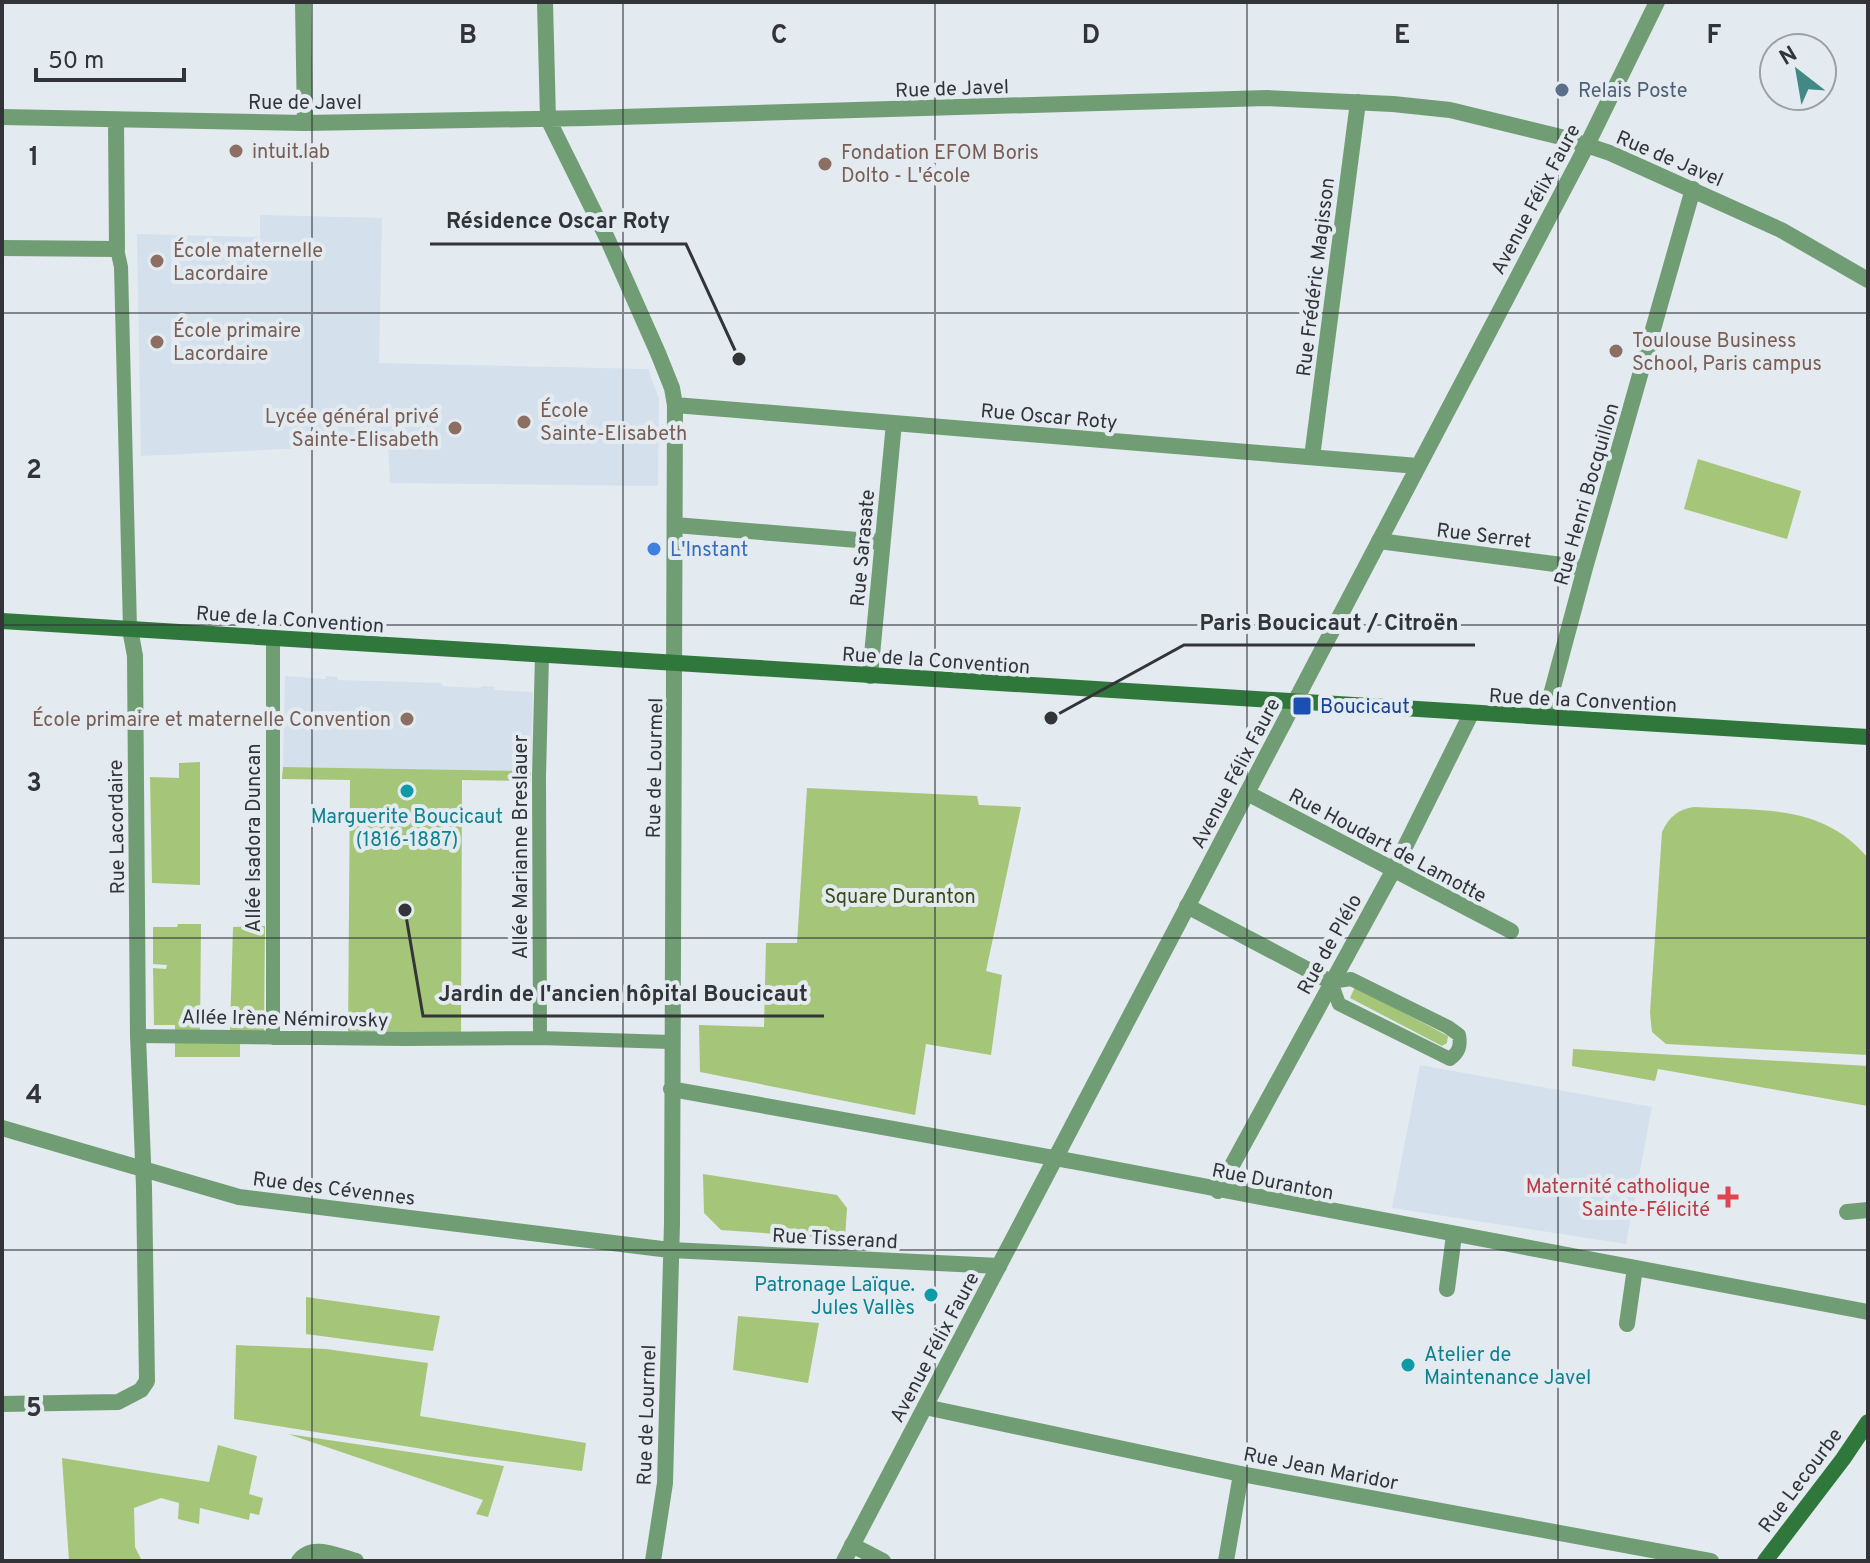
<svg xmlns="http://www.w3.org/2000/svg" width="1870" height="1563" viewBox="0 0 1870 1563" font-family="Overpass,sans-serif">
  <rect width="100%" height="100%" fill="#e3eaf0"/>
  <path fill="#d5e0ed" d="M260,215L382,218L379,363L648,369L659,399L658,486L390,483L388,444L141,456L137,234L260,237Z
    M285,676L325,679L326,676L337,677L338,680L441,683L443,686L478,688L484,686L494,687L495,690L533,692L531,771L283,767Z
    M1420,1065L1652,1107L1626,1244L1392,1208Z"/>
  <path fill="#a5c678" d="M1698,459L1801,491L1787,539L1684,509Z
    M200,762V885L152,883L150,777L179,778V763Z
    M283,767L531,771V781L462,780L461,1039H348L350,780L282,779Z
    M807,788L977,796L979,805L1021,807L986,971L1002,975L991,1055L926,1044L915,1115L700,1072L699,1025L764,1027L766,943H797Z
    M1694,807C1759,811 1822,803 1868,858V1055L1666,1044L1652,1032L1650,1013L1662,832C1669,817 1678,809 1694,807Z
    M178,924H201L200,1030H175V1025H154L153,968L166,969L167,965L153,964V927H177Z
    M265,926L264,1031H230L233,927Z
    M1355,987L1448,1036L1447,1043L1442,1046L1350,998Z
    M175,1043H240V1057H175Z
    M1573,1049L1868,1066V1106L1658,1069L1655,1081L1572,1066Z
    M703,1174L837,1195L847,1208L845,1239L721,1230L704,1213Z
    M306,1297L440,1316L433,1351L306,1334Z
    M738,1316L819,1323L808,1383L733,1370Z
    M236,1345L326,1349L428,1363L420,1416L586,1443L582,1471L467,1456L234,1419Z
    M288,1434L504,1466L488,1517L476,1514L483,1500Z
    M218,1445L257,1456L249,1494L263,1498L259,1515L250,1513L249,1520L200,1508L199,1524L178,1519L179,1503L161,1498L134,1508L135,1547L142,1561H69L62,1458L209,1482Z"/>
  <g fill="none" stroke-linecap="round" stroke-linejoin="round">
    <path stroke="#719d74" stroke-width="14" d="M117,249L121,267L130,629
      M273,638V1038
      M1351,979L1448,1027L1459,1035C1461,1046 1459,1052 1450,1059L1339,1004L1331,982Z
      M138,1036L405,1039L540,1038L671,1042
      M540,1038L539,776L542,655"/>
    <path stroke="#719d74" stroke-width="16" d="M303,2L305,123
      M545,2L548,119L607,238L658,353L672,388L675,405L672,1223L665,1483L653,1561
      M2,117L305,123L587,118L1267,98L1393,104L1450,110L1565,138L1610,153L1781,230L1868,280
      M2,248L117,249L116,121
      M675,405L1418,466
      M1312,457L1358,102
      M675,525L882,542
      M1379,541L1585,568
      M870,676L894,423
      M1545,717L1585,568L1693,189
      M1247,793L1511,931
      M1187,906L1331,982
      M671,1089L1082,1163L1868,1312
      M2,1128L239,1197L670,1250L999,1266
      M1218,1191L1393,871L1471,714
      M1847,1212L1868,1210
      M1447,1289L1454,1235
      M1627,1324L1635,1268
      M2,1404L118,1402L141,1390L147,1381L144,1187L138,1036L135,656L130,629
      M925,1407L1241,1474L1711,1561
      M852,1545L883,1561
      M299,1561C312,1543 337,1556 356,1561
      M1226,1561L1241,1474"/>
    <path stroke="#719d74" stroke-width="16" d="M844,1561L1587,145L1657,2"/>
    <path stroke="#30773b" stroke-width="16" d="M2,621L1868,737
      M1765,1561L1843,1459L1868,1422"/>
  </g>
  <path fill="none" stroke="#323437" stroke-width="2" stroke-opacity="0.55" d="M312,2V1561M623,2V1561M935,2V1561M1247,2V1561M1558,2V1561M2,313H1868M2,625H1868M2,938H1868M2,1250H1868"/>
  <circle fill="#5c6f8a" stroke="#e3eaf0" stroke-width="3" cx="1562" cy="90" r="8"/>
  <g fill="#8d6e63" stroke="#e3eaf0" stroke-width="3">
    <circle cx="236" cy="151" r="8"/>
    <circle cx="825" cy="164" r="8"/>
    <circle cx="157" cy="261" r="8"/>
    <circle cx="157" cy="342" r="8"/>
    <circle cx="1616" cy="351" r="8"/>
    <circle cx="524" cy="422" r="8"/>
    <circle cx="455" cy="428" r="8"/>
    <circle cx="407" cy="719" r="8"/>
  </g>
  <circle fill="#3f7fe0" stroke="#e3eaf0" stroke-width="3" cx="654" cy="549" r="8"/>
  <rect fill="#1a4fb4" stroke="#e3eaf0" stroke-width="3" x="1292" y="696" width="20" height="20" rx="4"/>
  <g fill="#0f9aa8" stroke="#e3eaf0" stroke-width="3">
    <circle cx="407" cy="791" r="8"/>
    <circle cx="931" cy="1295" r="8"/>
    <circle cx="1408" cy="1365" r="8"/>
  </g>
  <path fill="#e0444e" stroke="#e3eaf0" stroke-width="3" d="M1724 1185h8v8h8v8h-8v8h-8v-8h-8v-8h8z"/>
  <g text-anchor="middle" stroke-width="8" stroke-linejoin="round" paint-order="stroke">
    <g font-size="20" fill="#323437" stroke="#e3eaf0">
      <text transform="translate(952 88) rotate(-2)" y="7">Rue de Javel</text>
      <text x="305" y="109">Rue de Javel</text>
      <text transform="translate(1670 158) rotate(23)" y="7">Rue de Javel</text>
      <text transform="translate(1535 199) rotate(-62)" y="7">Avenue Félix Faure</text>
      <text transform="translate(1315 277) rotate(-83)" y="7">Rue Frédéric Magisson</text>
      <text transform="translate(1049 416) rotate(5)" y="7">Rue Oscar Roty</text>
      <text transform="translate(1586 494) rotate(-74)" y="7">Rue Henri Bocquillon</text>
      <text transform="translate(1484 535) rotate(7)" y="7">Rue Serret</text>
      <text transform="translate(862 548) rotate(-85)" y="7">Rue Sarasate</text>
      <text transform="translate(290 619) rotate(4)" y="7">Rue de la Convention</text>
      <text transform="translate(936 660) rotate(4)" y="7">Rue de la Convention</text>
      <text transform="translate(1583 700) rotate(3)" y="7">Rue de la Convention</text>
      <text transform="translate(654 768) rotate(-89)" y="7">Rue de Lourmel</text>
      <text transform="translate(1235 773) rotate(-62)" y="7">Avenue Félix Faure</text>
      <text transform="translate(116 827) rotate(-91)" y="7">Rue Lacordaire</text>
      <text transform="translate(253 838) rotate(-90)" y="7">Allée Isadora Duncan</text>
      <text transform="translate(1388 845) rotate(28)" y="7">Rue Houdart de Lamotte</text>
      <text transform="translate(520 847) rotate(-90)" y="7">Allée Marianne Breslauer</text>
      <text transform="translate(1329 944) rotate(-61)" y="7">Rue de Plélo</text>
      <text transform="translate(285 1018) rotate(1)" y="7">Allée Irène Némirovsky</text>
      <text transform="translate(1273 1181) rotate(11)" y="7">Rue Duranton</text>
      <text transform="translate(334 1188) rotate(7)" y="7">Rue des Cévennes</text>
      <text transform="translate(835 1238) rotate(3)" y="7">Rue Tisserand</text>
      <text transform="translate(934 1347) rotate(-62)" y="7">Avenue Félix Faure</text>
      <text transform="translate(646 1415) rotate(-88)" y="7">Rue de Lourmel</text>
      <text transform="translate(1321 1468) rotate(11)" y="7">Rue Jean Maridor</text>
      <text transform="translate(1800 1480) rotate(-53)" y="7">Rue Lecourbe</text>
    </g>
    <g font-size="20" fill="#4e5e75" stroke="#e3eaf0" text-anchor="start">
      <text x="1578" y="97">Relais Poste</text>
    </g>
    <g font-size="20" fill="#785e54" stroke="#e3eaf0" text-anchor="start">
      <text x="252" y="158">intuit.lab</text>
      <text x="841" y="159">Fondation EFOM Boris<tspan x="841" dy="23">Dolto - L'école</tspan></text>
      <text x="173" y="257">École maternelle<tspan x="173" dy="23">Lacordaire</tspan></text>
      <text x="173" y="337">École primaire<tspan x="173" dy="23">Lacordaire</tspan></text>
      <text x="1632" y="347">Toulouse Business<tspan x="1632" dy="23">School, Paris campus</tspan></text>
      <text x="540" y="417">École<tspan x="540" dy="23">Sainte-Elisabeth</tspan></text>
      <text x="439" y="423" text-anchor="end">Lycée général privé<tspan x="439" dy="23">Sainte-Elisabeth</tspan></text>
      <text x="391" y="726" text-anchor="end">École primaire et maternelle Convention</text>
    </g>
    <g font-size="20" fill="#366cbe" stroke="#e3eaf0" text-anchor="start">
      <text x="670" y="556">L'Instant</text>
    </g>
    <g font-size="20" fill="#164399" stroke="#e3eaf0" text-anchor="start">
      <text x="1320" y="713">Boucicaut</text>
    </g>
    <g font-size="20" fill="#0d838f" stroke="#e3eaf0">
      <text x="407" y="823">Marguerite Boucicaut<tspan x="407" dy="23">(1816-1887)</tspan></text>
      <text x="915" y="1291" text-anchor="end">Patronage Laïque.<tspan x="915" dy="23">Jules Vallès</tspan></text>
      <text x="1424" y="1361" text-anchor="start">Atelier de<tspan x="1424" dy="23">Maintenance Javel</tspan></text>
    </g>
    <g font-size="20" fill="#394e16" stroke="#e3eaf0">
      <text x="900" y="903">Square Duranton</text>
    </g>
    <g font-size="20" fill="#be3a42" stroke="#e3eaf0" text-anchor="end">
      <text x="1710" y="1193">Maternité catholique<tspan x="1710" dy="23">Sainte-Félicité</tspan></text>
    </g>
  </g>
  <g font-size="26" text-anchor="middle" font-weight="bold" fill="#323437" stroke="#e3eaf0" stroke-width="8" stroke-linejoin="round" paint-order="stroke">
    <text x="468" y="43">B</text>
    <text x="779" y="43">C</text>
    <text x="1091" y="43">D</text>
    <text x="1402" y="43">E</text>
    <text x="1714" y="43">F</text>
    <text x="34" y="165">1</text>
    <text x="34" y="478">2</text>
    <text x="34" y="791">3</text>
    <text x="34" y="1103">4</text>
    <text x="34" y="1416">5</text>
  </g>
  <path fill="none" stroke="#323437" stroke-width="3" d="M739 359L686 244H430M1051 718L1184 645H1475M405 910L423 1016H824"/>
  <g fill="#323437" stroke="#e3eaf0" stroke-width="3">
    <circle cx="739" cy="359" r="8"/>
    <circle cx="1051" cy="718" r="8"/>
    <circle cx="405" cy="910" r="8"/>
  </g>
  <g font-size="22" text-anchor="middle" font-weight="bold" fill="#323437" stroke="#e3eaf0" stroke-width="8" stroke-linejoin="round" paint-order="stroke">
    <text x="558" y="228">Résidence Oscar Roty</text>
    <text x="1329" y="630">Paris Boucicaut / Citroën</text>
    <text x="623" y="1001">Jardin de l'ancien hôpital Boucicaut</text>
  </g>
  <rect width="1870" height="1563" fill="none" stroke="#323437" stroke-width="8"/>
  <g transform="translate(1798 72) rotate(329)"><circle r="38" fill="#e3eaf0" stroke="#9ca1a6" stroke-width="2"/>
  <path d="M0-6L14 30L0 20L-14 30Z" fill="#428986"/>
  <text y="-12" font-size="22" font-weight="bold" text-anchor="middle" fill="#323437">N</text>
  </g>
  <path d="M36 68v12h148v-12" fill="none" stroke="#323437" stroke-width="4"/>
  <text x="48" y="68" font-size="24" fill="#323437" stroke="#e3eaf0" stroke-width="6" paint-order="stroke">50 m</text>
</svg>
